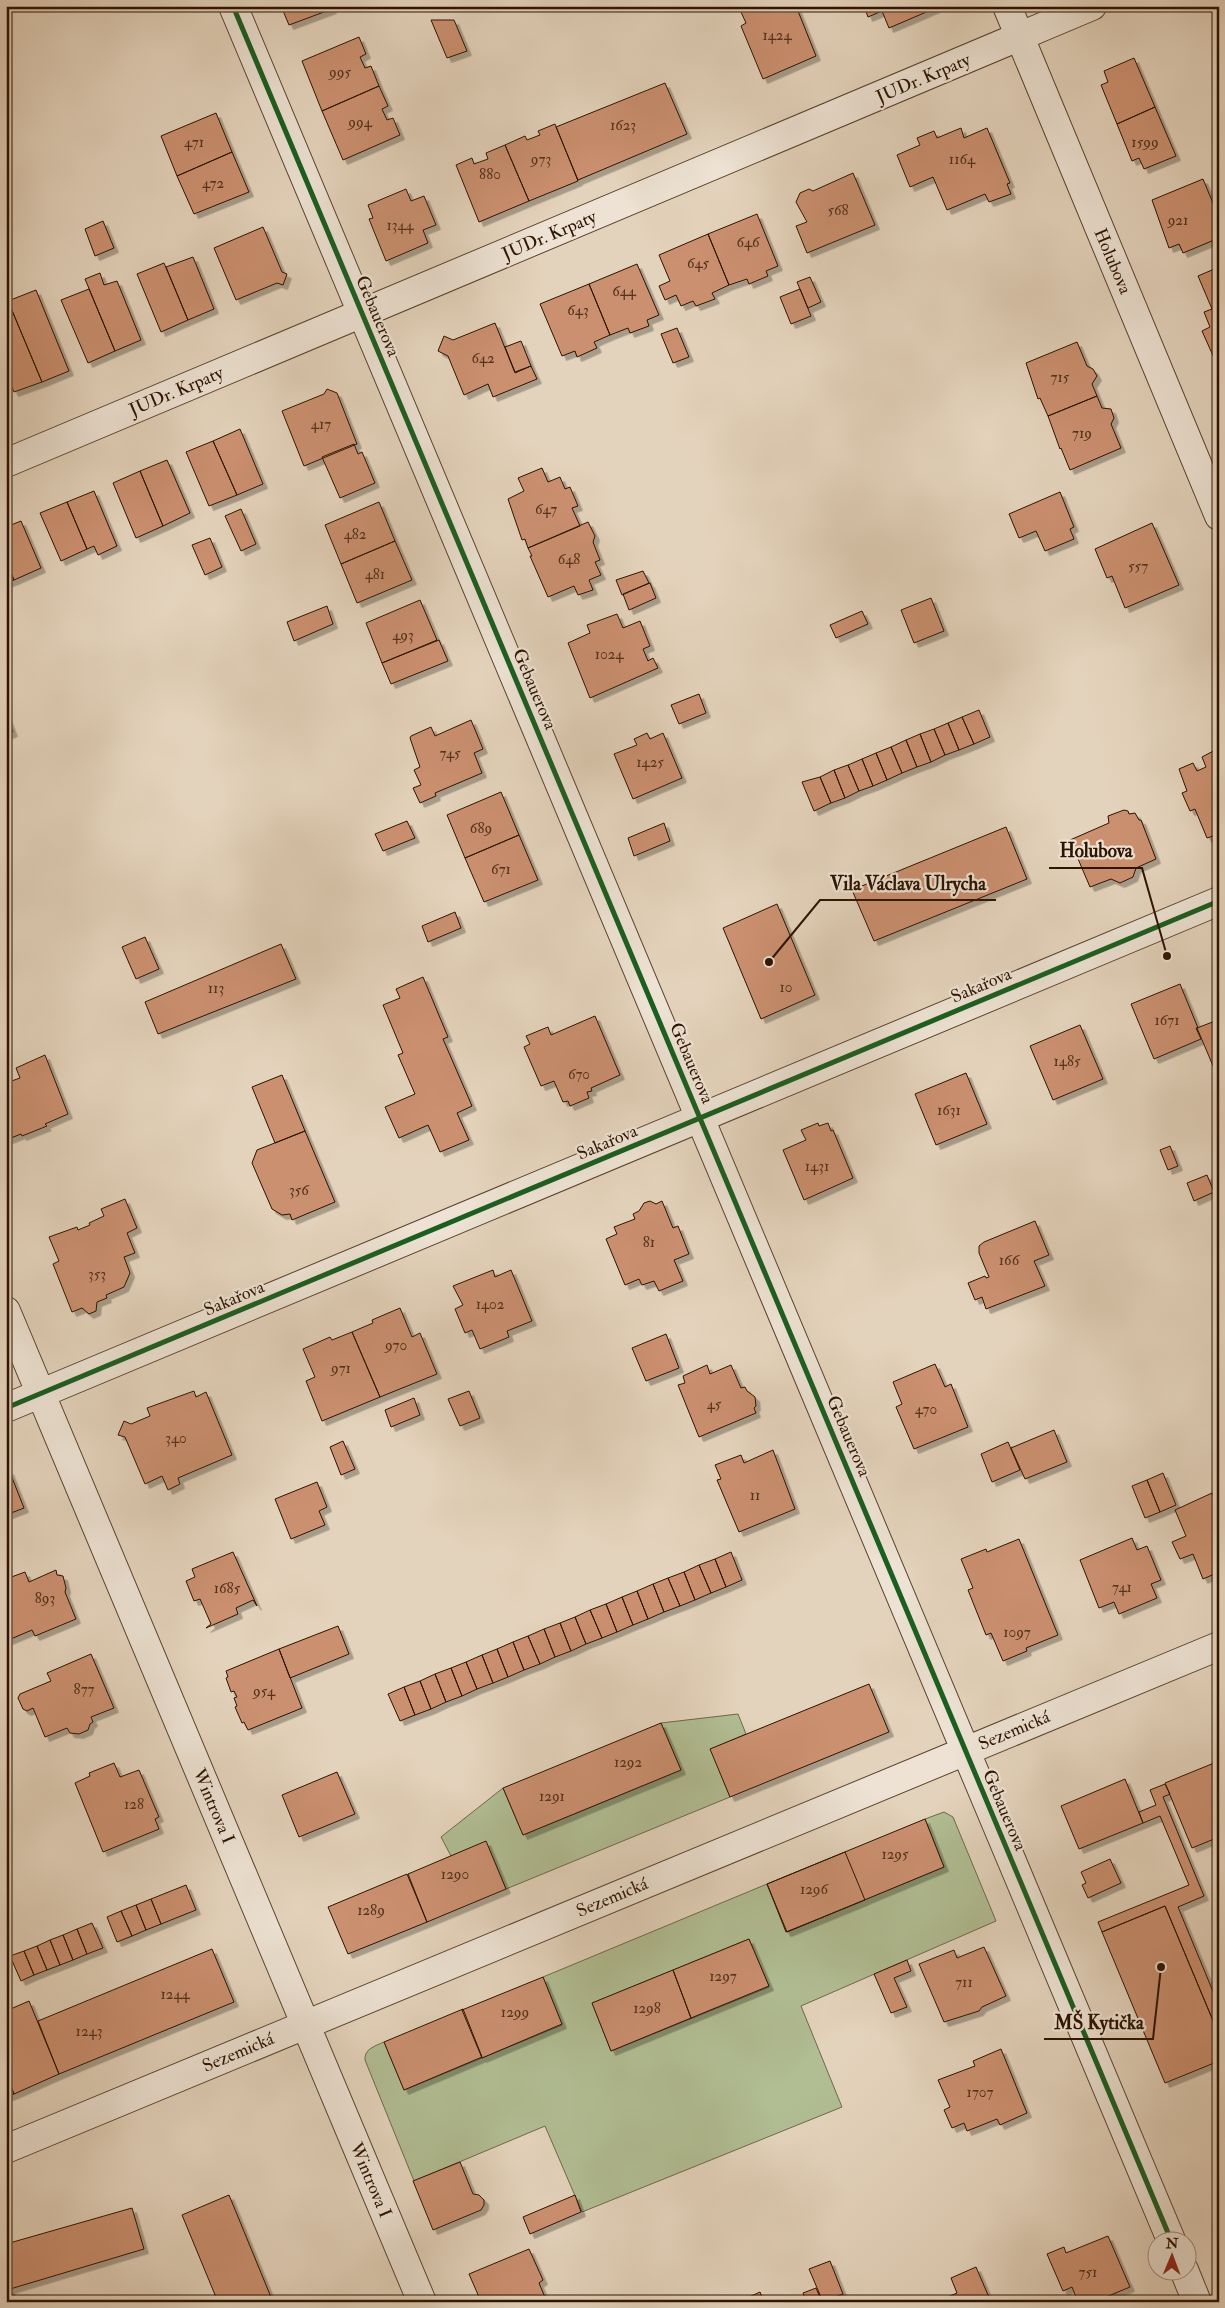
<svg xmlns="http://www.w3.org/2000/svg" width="1225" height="2308" viewBox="0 0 1225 2308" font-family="'IM FELL Double Pica',serif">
  <defs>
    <filter id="shadow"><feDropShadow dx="4.5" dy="4.5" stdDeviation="0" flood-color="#0004"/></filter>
  </defs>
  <rect width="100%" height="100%" fill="#e4d3bc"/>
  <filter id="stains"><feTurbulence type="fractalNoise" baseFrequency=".004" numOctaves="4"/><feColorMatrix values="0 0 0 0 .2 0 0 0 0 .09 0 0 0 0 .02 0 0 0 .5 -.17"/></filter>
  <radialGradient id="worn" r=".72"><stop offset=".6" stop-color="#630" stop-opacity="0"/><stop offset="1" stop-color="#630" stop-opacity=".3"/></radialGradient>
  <path fill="#b1bd93" stroke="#6e684a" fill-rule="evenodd" d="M738,1714L746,1734L711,1749L730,1797L506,1889L486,1842L451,1856L441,1837L503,1788L523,1835L681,1770L661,1723Z
    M944,1812L953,1817L996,1921L801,2006L842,2107L582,2212L545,2126L414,2181L365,2060C364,2049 375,2046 384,2042L404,2090L562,2025L543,1977L767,1884L787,1932L944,1867L925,1819ZM749,1939L769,1987L611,2051L592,2003Z"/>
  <path fill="#cb9070" stroke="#2c1300" filter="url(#shadow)" d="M281,6H332V9L289,25Z
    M756,6H796L816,56L763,79L741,26L746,23L741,12Z
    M864,6H937L938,7L889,28L882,11L868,17Z
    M431,20H454L467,51L447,58Z
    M359,37L366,54L360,57L365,68L371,66L379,86L322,111L302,61Z
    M1134,58L1155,107L1117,124L1101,85L1108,82L1104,71Z
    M665,83L687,134L578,180L556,127Z
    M379,86L388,106L382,109L387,120L393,118L400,135L343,160L322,111Z
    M1155,107L1176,156L1144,169L1139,158L1132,161L1117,124Z
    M216,113L232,152L177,176L161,136Z
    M555,124L578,181L529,201L505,145L525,136L527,140L540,135L538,131Z
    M961,128L964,138L987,128L1010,183L1007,184L1011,194L989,202L985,194L947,210L933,177L910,187L897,155L920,145L917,138L934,131L937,138Z
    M505,145L529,201L479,222L456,165L472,158L474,164L488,159L486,153Z
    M232,152L249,192L194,214L177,176Z
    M853,173L875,225L807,253L796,226L807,222L796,202L800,193L809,189L813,191Z
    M1203,179L1215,208L1213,209L1219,222V238L1183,253L1179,244L1169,248L1152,200Z
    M406,189L411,201L424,196L436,225L423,230L428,243L386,261L369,219L373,218L368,205Z
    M757,214L778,266L766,271L768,276L749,284L747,279L729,285L708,234Z
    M103,221L114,248L95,256L85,229Z
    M263,227L282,272L287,274L283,285L277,283L236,300L214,248Z
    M708,234L729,285L712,293L715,299L696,306L693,301L681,306L676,295L665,300L659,286L670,281L659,255Z
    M193,257L214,309L188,320L166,267Z
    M164,263L188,320L161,332L137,274Z
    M637,264L659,315L647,320L649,326L630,333L628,328L610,335L589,284Z
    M1219,267V369L1202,331L1210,327L1204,312L1212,309L1198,276Z
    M100,273L104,285L117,281L141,340L115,351L85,279Z
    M810,277L821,302L808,308L797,282Z
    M589,284L610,335L594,342L597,348L577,357L575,351L562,356L540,304Z
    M89,289L115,351L88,363L61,300Z
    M800,289L811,316L791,324L780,297Z
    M36,290L69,371L42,382L8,301Z
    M6,296L42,382L14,392L6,373Z
    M495,323L515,373L531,366L537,379L493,397L488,384L464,395L448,356L438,351L444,336L453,340Z
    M677,328L689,357L673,363L661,334Z
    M521,341L531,366L515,372L505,347Z
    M1077,342L1087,366L1093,369L1097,376L1092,384L1097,396L1048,416L1040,398L1038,399L1026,363Z
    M327,389L337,393L357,444L304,466L282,411L324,394Z
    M1097,396L1102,408L1111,409L1114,418L1111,424L1121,448L1070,470L1061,448L1060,449L1048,416Z
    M240,429L263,484L237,495L213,441Z
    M213,441L237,495L209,506L186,452Z
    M354,444L358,454L362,452L375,483L340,498L322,457Z
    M167,460L190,513L163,526L140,471Z
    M542,468L548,482L560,477L565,489L570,487L578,506L572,508L580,526L528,548L525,539L522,540L508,499L524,491L518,478Z
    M140,471L163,526L136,538L113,483Z
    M94,491L117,546L98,555L94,546L87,549L67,502Z
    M1060,492L1074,527L1070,529L1074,539L1045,551L1036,531L1019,538L1009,514Z
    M67,502L87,549L61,561L40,513Z
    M379,502L395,541L341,564L325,525Z
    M241,509L256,544L241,551L225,516Z
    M21,521L41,568L14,580L6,561V527Z
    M588,522L595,536L593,542L600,560L595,562L601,575L589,580L593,590L578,595L574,586L548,597L530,556H532L528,548Z
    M1152,523L1179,585L1125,608L1112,576L1107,578L1095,549Z
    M210,538L222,567L205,575L192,545Z
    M395,541L412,580L357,603L341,564Z
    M6,561L14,580L6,583Z
    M643,571L649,583L622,595L616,580Z
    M650,583L656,598L629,610L623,594Z
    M931,598L944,631L914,643L901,610Z
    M420,600L437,640L382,663L366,623Z
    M327,606L333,624L294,641L287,622Z
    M862,611L868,624L836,638L830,625Z
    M617,614L623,628L640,621L650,646L643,649L648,661L653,658L658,668L590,698L568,643L590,633L587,625Z
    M439,640L448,661L391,684L382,663Z
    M699,694L706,713L679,724L671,705Z
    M979,710L990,737L974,744L962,717Z
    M6,714L13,732L6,735Z
    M962,717L974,744L959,750L948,723Z
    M471,720L483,749L474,753L482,773L435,793L436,796L420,803L413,788L421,785L414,770L420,767L410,738L411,736L431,727L435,736Z
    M948,723L959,750L945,755L934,729Z
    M934,729L945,755L931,762L920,734Z
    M647,733L650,739L663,733L682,778L633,799L614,754L637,745L634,739Z
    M920,734L931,762L917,767L906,740Z
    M906,740L917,767L902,773L891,747Z
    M891,747L902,773L887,780L876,753Z
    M1219,748V834L1207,838L1195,809L1190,811L1182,793L1187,791L1179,769L1193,763L1197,771L1206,767L1202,757Z
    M876,753L887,780L873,786L862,759Z
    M862,759L873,786L859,791L848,765Z
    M848,765L859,791L845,798L834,770Z
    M834,770L845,798L831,803L820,777Z
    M820,777L831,803L814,811L802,782Z
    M501,792L519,835L465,858L447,815Z
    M1124,810L1128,811L1129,814L1135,813L1139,820H1141L1156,859L1136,868L1133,877L1120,883L1111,879L1090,887L1070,840L1109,823L1108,816Z
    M407,821L415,838L383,851L375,834Z
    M664,823L670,841L634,856L628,838Z
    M1006,827L1027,879L874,941L852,890Z
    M519,835L538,880L484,902L465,858Z
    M777,904L815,995L761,1019L723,928Z
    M455,912L461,928L428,942L422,926Z
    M145,937L159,969L136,979L122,947Z
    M281,944L296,979L158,1034L145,1002Z
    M423,977L448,1037L443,1039L472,1106L457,1113L469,1140L440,1152L428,1125L399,1138L385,1107L415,1094L398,1055L403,1053L383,1005L400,998L396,989Z
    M1180,984L1198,1028H1196L1201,1039L1154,1059L1131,1004Z
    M595,1016L620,1075L591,1088L592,1091L587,1092L589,1098L570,1106L568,1101L563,1102L554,1081L541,1086L524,1047L530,1044L526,1036L548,1027L551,1035Z
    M1215,1021L1219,1030V1072L1216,1073L1197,1028Z
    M1080,1025L1103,1079L1053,1100L1030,1046Z
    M45,1055L68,1114L45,1124L47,1126L22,1136L21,1134L6,1140V1083L20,1078L16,1068Z
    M966,1073L987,1124L936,1145L915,1094Z
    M282,1075L305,1131L275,1143L252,1087Z
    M818,1123L819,1126L828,1123L831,1131L833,1130L853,1178L804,1200L783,1150L806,1140L801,1130Z
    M305,1131L335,1202L292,1220L290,1214L282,1215L272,1209L252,1163L257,1150Z
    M1170,1146L1178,1166L1168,1170L1160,1150Z
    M1207,1175L1214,1192L1194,1201L1187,1183Z
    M125,1199L137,1228L127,1233L135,1253L124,1257L130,1273L124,1287L106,1295L107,1298L97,1302L96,1311L89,1314L82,1308L72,1312L53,1264L59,1261L49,1237L77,1227L78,1230L90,1225L89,1223L104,1216L101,1209Z
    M650,1201L656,1204L662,1201L673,1228L678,1226L689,1254L674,1260L683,1281L659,1291L654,1281L642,1285L639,1279L625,1285L606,1239L617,1234L614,1227L635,1219L633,1214L639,1211L644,1203Z
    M1035,1221L1049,1255L1034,1261L1045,1286L986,1309L982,1297L975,1300L968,1283L985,1276L986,1278L989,1277L979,1253V1246L984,1242Z
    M493,1270L495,1277L511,1270L532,1321L507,1331L509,1337L480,1349L472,1330L465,1333L455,1309L463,1305L453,1286Z
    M400,1308L412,1337L420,1333L437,1374L380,1397L352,1332L373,1323L372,1320Z
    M352,1332L380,1397L322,1421L306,1381L315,1377L303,1349L330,1337L332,1340Z
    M666,1334L679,1368L646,1381L632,1348Z
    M935,1364L945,1387L951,1384L968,1427L914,1449L896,1407L902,1404L893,1382Z
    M707,1365L710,1374L731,1365L741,1388L745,1387L747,1391L755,1397L756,1406L754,1408L756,1413L699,1437L678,1385L685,1383L683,1376Z
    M194,1391L196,1397L206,1392L232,1455L178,1478L180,1484L168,1490L162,1476L145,1484L125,1437L118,1435L124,1421L131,1424L150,1416L147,1408Z
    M469,1391L480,1418L460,1426L448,1399Z
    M414,1398L420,1415L391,1427L385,1410Z
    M1054,1430L1067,1462L1025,1479L1011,1448Z
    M343,1441L355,1469L341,1475L330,1447Z
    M1008,1442L1020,1470L992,1482L981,1454Z
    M773,1450L795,1509L739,1532L717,1480L721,1479L715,1465L741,1455L744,1463Z
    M9,1470L24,1508L6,1515V1471Z
    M1163,1473L1176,1505L1160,1512L1147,1480Z
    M1147,1480L1160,1512L1145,1518L1132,1486Z
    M317,1482L327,1507L319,1511L325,1525L291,1539L275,1499Z
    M1212,1493L1219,1508V1572L1203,1579L1193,1554L1180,1559L1172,1542L1186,1536L1175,1510Z
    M1132,1538L1137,1550L1147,1546L1161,1580L1151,1584L1157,1598L1119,1614L1114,1602L1099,1608L1080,1560Z
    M1019,1539L1058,1635L1026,1648L1027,1651L1003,1661L991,1633L986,1635L968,1590L973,1588L961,1559L986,1549L987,1552Z
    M233,1552L257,1606L253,1600L236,1608L238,1614L206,1628L211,1624L200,1599L194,1601L186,1581L195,1577L192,1569Z
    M731,1552L742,1580L726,1587L715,1559Z
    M715,1559L726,1587L711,1593L699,1565Z
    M699,1565L711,1593L695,1600L684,1572Z
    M56,1570L57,1575L63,1576L66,1588L65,1592L76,1619L35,1636L32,1630L6,1641V1579L25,1572L29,1582Z
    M684,1572L695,1600L680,1606L668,1578Z
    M668,1578L680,1606L664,1612L653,1584Z
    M653,1584L664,1612L648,1619L637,1591Z
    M637,1591L648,1619L633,1625L622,1597Z
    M622,1597L633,1625L617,1632L606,1604Z
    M606,1604L617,1632L602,1638L590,1610Z
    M590,1610L602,1638L586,1644L575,1617Z
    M575,1617L586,1644L571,1651L560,1623Z
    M560,1623L571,1651L555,1657L544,1629Z
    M338,1626L349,1654L290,1678L279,1649Z
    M544,1629L555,1657L540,1664L528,1636Z
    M528,1636L540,1664L524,1670L513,1642Z
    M513,1642L524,1670L508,1677L497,1649Z
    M279,1649L302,1708L248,1730L244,1722L242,1723L235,1707L237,1706L234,1698L237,1697L234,1691L231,1692L226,1678L228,1677L226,1671Z
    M497,1649L508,1677L493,1683L482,1655Z
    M91,1654L114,1708L91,1717L93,1722L90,1724L88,1730L79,1734L70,1733L67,1728L45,1737L33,1708L27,1711L23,1709L18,1698L20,1694L51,1681L47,1673Z
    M482,1655L493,1683L477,1689L466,1662Z
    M466,1662L477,1689L462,1696L451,1668Z
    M451,1668L462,1696L446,1702L435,1674Z
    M435,1674L446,1702L431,1709L420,1681Z
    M420,1681L431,1709L415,1715L404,1687Z
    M869,1684L889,1732L730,1797L710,1749Z
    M404,1687L415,1715L400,1721L388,1694Z
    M661,1723L681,1770L523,1835L503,1788Z
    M1219,1761V1837L1192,1848L1165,1783Z
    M114,1763L120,1777L139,1770L159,1817L155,1819L159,1829L103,1852L75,1783L90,1776L89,1773Z
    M337,1772L355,1814L299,1837L282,1795Z
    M1125,1779L1143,1823L1079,1849L1061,1806Z
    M1165,1784L1170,1794L1163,1797L1204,1896L1178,1907L1219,2006V2035L1165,1906L1102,1932L1098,1922L1189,1885L1160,1816L1143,1823L1139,1812L1156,1805L1150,1790Z
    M925,1819L944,1867L787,1932L767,1884Z
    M486,1841L506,1889L427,1922L408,1874Z
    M845,1852L865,1900L786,1932L767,1884Z
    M1110,1859L1121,1883L1088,1898L1082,1885L1086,1883L1081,1872Z
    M407,1874L427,1922L348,1954L328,1907Z
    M186,1885L196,1910L161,1924L151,1899Z
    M151,1899L161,1924L146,1930L136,1905Z
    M136,1905L146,1930L132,1936L121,1911Z
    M1165,1906L1219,2035V2061L1165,2083L1102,1932Z
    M121,1911L132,1936L117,1942L107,1917Z
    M92,1923L103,1948L87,1954L77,1929Z
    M77,1929L87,1954L73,1960L63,1935Z
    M63,1935L73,1960L60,1965L50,1940Z
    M749,1939L769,1986L691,2018L673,1970Z
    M50,1940L60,1965L47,1970L37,1946Z
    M37,1946L47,1970L34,1975L24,1951Z
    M984,1947L1006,1996L982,2007L979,2011L944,2022L919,1964L954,1950L957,1958Z
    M212,1949L234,2002L59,2074L38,2021Z
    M24,1951L34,1975L21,1981L10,1956Z
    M907,1960L911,1971L894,1978L907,2007L891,2013L874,1974Z
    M673,1970L691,2018L611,2051L592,2003Z
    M543,1977L562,2024L482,2058L462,2010Z
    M29,2001L59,2074L14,2094L6,2074V2011Z
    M463,2009L482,2057L404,2090L384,2042Z
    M1001,2049L1027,2113L1000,2125L997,2119L967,2131L964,2123L952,2128L944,2110L950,2107L938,2080L975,2066L973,2061Z
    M6,2074L14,2094L6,2097Z
    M460,2162L473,2194L479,2195L484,2200V2205L481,2210L433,2230L413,2181Z
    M229,2195L273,2302H218L182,2215Z
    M575,2195L581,2212L530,2234L523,2217Z
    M132,2208L144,2249L10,2289L6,2280V2244Z
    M1108,2236L1130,2287L1094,2302H1078L1072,2287L1063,2291L1047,2254L1064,2247L1066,2253Z
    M529,2249L543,2280L539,2283L547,2302H477L479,2297L469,2274Z
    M830,2261L843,2294L823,2302L809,2269Z
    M976,2267L991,2302H936L957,2293L951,2278Z
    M6,2280L10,2289L16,2302H6Z
    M816,2288L822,2302H806L803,2293Z
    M760,2292L764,2302H738Z"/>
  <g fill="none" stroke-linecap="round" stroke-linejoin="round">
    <defs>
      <path id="street" d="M233,6L1171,2240
        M1007,6L1219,516
        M6,463L1092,6
        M6,1311L422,2302
        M6,1408L1219,901
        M6,2149L1219,1646
        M1184,2270L1197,2302"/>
    </defs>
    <use href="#street" stroke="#5a432f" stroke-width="30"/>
    <use href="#street" stroke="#ede2d3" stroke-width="28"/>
    <defs>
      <path id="cycleway" d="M233,6L1171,2240
        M6,1408L1219,901"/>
    </defs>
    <use href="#cycleway" stroke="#ede2d3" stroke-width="8"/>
    <use href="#cycleway" stroke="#1b5e20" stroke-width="5"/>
  </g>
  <g text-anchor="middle" stroke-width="4.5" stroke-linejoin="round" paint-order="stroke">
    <g font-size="15" fill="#54321c">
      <text x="777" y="40">1424</text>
      <text x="340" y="77">995</text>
      <text x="360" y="127">994</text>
      <text x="623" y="130">1623</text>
      <text x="194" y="147">471</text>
      <text x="1145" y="147">1599</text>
      <text x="541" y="164">973</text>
      <text x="962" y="164">1164</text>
      <text x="490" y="179">880</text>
      <text x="213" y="188">472</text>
      <text x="838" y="215">568</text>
      <text x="1178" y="225">921</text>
      <text x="400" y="230">1344</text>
      <text x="748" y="247">646</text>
      <text x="698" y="268">645</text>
      <text x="624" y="296">644</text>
      <text x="578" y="315">643</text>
      <text x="483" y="363">642</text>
      <text x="1060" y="382">715</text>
      <text x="321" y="429">417</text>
      <text x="1082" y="438">719</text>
      <text x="546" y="514">647</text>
      <text x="355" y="539">482</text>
      <text x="569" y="564">648</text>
      <text x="1138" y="571">557</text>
      <text x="375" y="579">481</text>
      <text x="403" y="640">493</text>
      <text x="609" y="659">1024</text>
      <text x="450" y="758">745</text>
      <text x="650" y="767">1425</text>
      <text x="481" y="833">689</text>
      <text x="501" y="874">671</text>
      <text x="786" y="992">10</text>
      <text x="216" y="993">113</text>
      <text x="1167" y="1025">1671</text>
      <text x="1067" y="1066">1485</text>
      <text x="579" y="1079">670</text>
      <text x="949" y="1115">1631</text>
      <text x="817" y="1171">1431</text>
      <text x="299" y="1195">356</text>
      <text x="649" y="1247">81</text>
      <text x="1009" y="1265">166</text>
      <text x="97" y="1279">353</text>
      <text x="490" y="1309">1402</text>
      <text x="396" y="1350">970</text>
      <text x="341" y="1373">971</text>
      <text x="714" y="1409">45</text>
      <text x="926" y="1414">470</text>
      <text x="176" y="1443">340</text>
      <text x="755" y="1500">11</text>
      <text x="1122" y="1592">741</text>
      <text x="227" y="1593">1685</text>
      <text x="45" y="1603">893</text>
      <text x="1017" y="1637">1097</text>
      <text x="84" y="1694">877</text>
      <text x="264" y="1696">954</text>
      <text x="628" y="1767">1292</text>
      <text x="552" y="1801">1291</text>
      <text x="134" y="1809">128</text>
      <text x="895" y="1859">1295</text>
      <text x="455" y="1879">1290</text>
      <text x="814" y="1894">1296</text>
      <text x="371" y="1915">1289</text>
      <text x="723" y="1981">1297</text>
      <text x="964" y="1987">711</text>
      <text x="175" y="1999">1244</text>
      <text x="647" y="2013">1298</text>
      <text x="515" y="2017">1299</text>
      <text x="89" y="2036">1243</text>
      <text x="980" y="2097">1707</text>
      <text x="1088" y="2277">751</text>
    </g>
    <g font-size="18" fill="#2c1300" stroke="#ede2d3">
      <text transform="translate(923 78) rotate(-23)" y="6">JUDr. Krpaty</text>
      <text transform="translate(549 235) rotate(-23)" y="6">JUDr. Krpaty</text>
      <text transform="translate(1113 261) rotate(67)" y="6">Holubova</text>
      <text transform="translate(378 316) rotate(67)" y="6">Gebauerova</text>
      <text transform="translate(176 391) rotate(-23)" y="6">JUDr. Krpaty</text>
      <text transform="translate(535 689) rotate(67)" y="6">Gebauerova</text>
      <text transform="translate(981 985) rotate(-23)" y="6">Sakařova</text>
      <text transform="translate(692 1063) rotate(67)" y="6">Gebauerova</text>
      <text transform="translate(607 1142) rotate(-23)" y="6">Sakařova</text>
      <text transform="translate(234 1298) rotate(-23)" y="6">Sakařova</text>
      <text transform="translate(849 1436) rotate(67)" y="6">Gebauerova</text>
      <text transform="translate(1014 1730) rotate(-23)" y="6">Sezemická</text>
      <text transform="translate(214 1806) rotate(67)" y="6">Wintrova I</text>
      <text transform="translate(1005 1810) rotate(67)" y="6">Gebauerova</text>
      <text transform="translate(612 1897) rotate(-23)" y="6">Sezemická</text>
      <text transform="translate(238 2052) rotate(-23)" y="6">Sezemická</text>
      <text transform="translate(371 2180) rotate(67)" y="6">Wintrova I</text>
    </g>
  </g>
  <path fill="none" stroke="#2c1300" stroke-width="2" d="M1167 956L1142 868H1049M769 962L820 900H996M1161 1967L1153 2039H1044"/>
  <g fill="#2c1300" stroke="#ede2d3" stroke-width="2">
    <circle cx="1167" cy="956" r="5"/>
    <circle cx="769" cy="962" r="5"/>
    <circle cx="1161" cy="1967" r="5"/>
  </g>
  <g font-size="19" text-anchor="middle" font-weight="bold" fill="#2c1300" stroke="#ede2d3" stroke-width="4.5" stroke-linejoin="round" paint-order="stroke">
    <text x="1096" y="857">Holubova</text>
    <text x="908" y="890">Vila Václava Ulrycha</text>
    <text x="1099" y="2029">MŠ Kytička</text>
  </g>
  <rect width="1225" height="2308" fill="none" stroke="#e4d3bc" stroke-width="25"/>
  <rect x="8" y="8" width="1210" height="2293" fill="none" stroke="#2c1300" stroke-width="2.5"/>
  <rect x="12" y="12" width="1200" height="2283" fill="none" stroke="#2c1300"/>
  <g transform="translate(1172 2256) rotate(1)"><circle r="24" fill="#ede2d3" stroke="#a08f7f"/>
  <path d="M0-4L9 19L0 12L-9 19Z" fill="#8f2418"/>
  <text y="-8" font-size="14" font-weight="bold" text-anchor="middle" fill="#2c1300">N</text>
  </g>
  <rect width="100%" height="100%" filter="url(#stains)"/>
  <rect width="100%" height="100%" fill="url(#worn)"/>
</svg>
